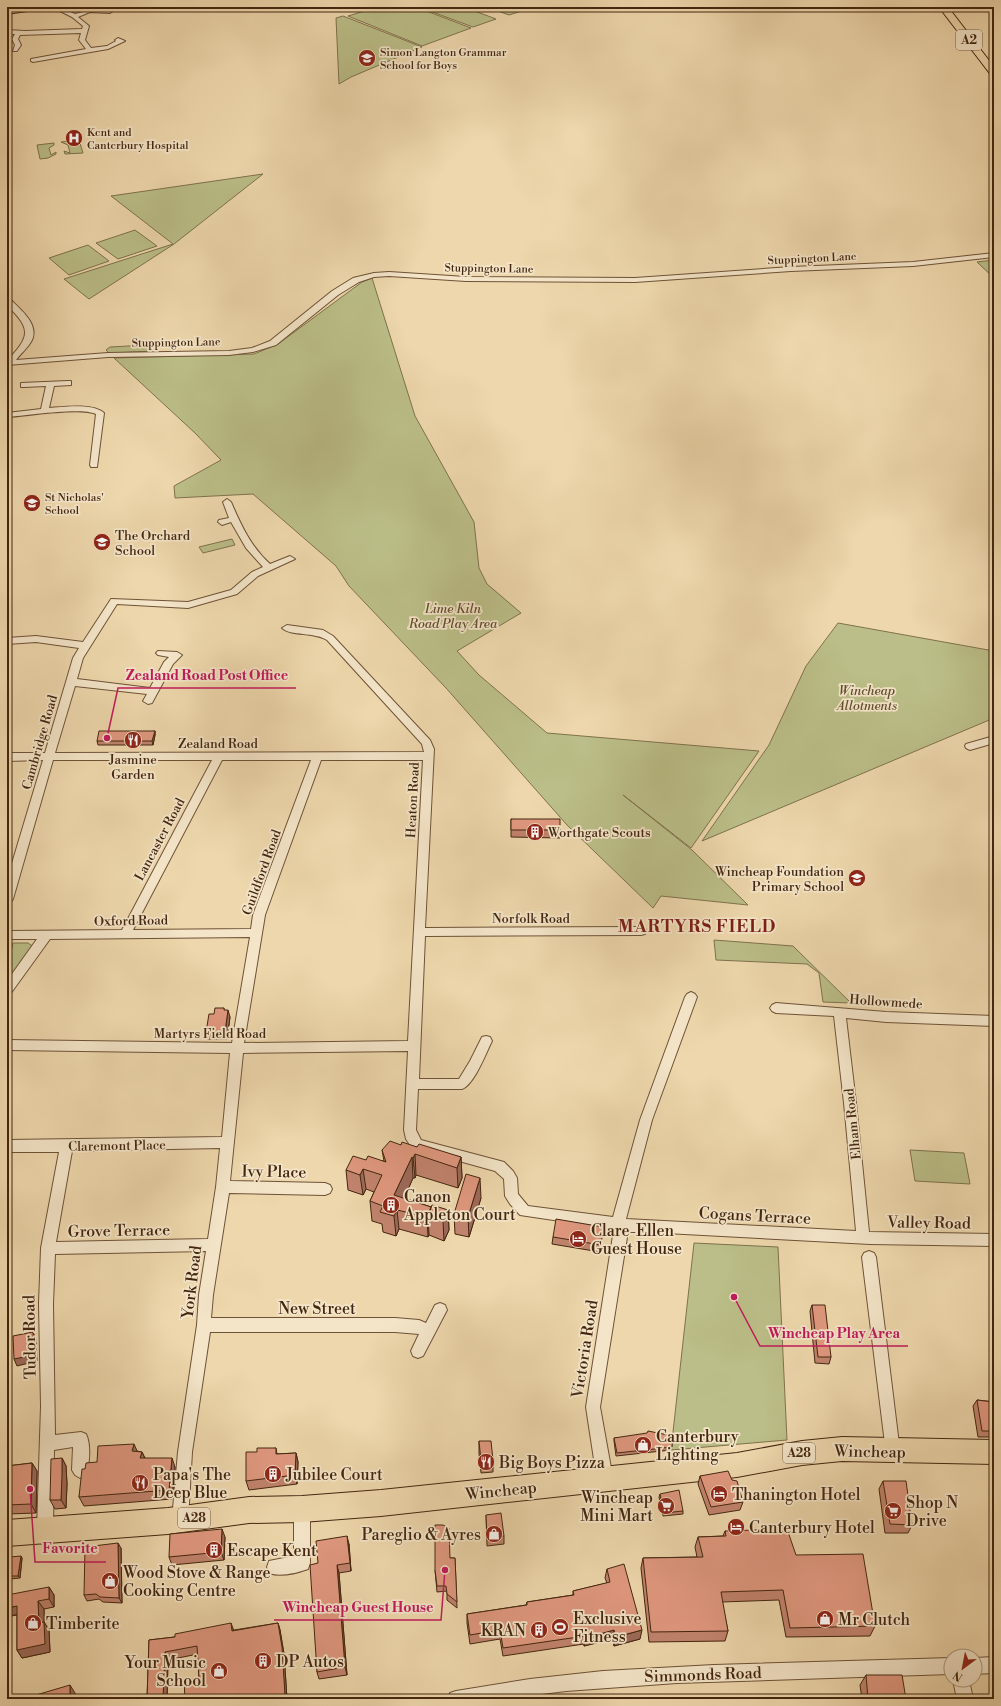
<svg xmlns="http://www.w3.org/2000/svg" width="1001" height="1706" viewBox="0 0 1001 1706" font-family="'Libre Bodoni',serif">
  <rect width="100%" height="100%" fill="#eed7ac"/>
  <filter id="stains"><feTurbulence type="fractalNoise" baseFrequency=".005" numOctaves="4"/><feColorMatrix values="0 0 0 0 .2 0 0 0 0 .09 0 0 0 0 .02 0 0 0 .5 -.17"/></filter>
  <radialGradient id="worn" r=".72"><stop offset=".6" stop-color="#630" stop-opacity="0"/><stop offset="1" stop-color="#630" stop-opacity=".3"/></radialGradient>
  <path fill="#bbbe88" stroke="#7f724c" d="M362,7H416L471,28L422,46L348,16L368,10Z
    M419,7H464L496,19L473,27Z
    M487,7H534L509,15Z
    M343,16L422,47L351,77L339,84L336,18Z
    M79,140L83,153L65,154L64,151L70,153L68,145L61,142Z
    M54,143V145L49,148L51,155L56,152V154L48,158L40,159L37,145Z
    M263,174L174,244L89,299L64,279L173,244L111,196Z
    M135,230L157,246L118,259L96,243Z
    M88,245L109,261L69,275L49,258Z
    M994,260V278L977,262Z
    M372,278L415,416L474,522L479,568L487,584L521,613L457,651L479,675L547,733L759,751L691,848L623,795L692,850L748,905L661,896L653,908L567,825L446,688L349,586L336,566L253,494L175,498L174,486L221,460L195,433L114,358L254,354L278,344L362,282Z
    M146,345L153,351L109,353L106,350L110,347Z
    M232,539L235,545L203,553L199,547Z
    M838,623L994,651V718L702,841L769,745L806,666Z
    M714,940L793,946L851,1003L823,1002L819,973L807,964L716,960Z
    M13,943H28L34,947L7,982V969Z
    M910,1150L964,1153L970,1184L915,1181Z
    M694,1243L778,1247L787,1440L671,1450Z"/>
  <g fill="none" stroke-linecap="round" stroke-linejoin="round">
    <defs>
      <path id="minor" d="M52,7H59L75,14L83,12L90,7L112,10L113,11L110,13L90,12L78,17L89,26L85,40L91,48L107,46L116,41L115,40L118,38L125,41L108,49L33,62L31,61V59L86,49L79,40L81,33L20,35L18,39L21,45L17,51H13L15,45L12,39L15,34H7V30L25,31L82,29L83,26L72,17Z
        M994,253V257L913,266L791,271L635,282L466,281L389,276L374,277L359,282L338,295L276,345L253,352L229,355L108,357L7,365V361C30,336 32,330 7,305L8,300H11C21,310 39,324 32,340C28,348 21,353 16,360L108,353L229,351L252,348L270,341L332,291L353,278L374,273L389,272L466,277L635,278L791,267L913,262Z
        M68,381H71V385L54,386L49,408C63,407 93,403 104,413L97,467H91L90,465L96,414C79,407 27,416 7,417V413L41,409L46,386L24,387H21V383Z
        M227,499L231,502C241,525 251,547 270,564L290,556L295,559L258,576L237,594L188,608L117,604L83,658L77,679L150,688L164,662L169,657L158,655L156,653L158,651L177,652L182,655L173,664L152,703L148,704L143,701L147,694L75,686L55,753L424,752L422,744L327,640C315,632 290,636 282,628L287,625L323,630L333,636L430,740L434,749L425,928L641,927L645,928L647,931L645,934L641,935L425,936L419,1079H459L470,1061L482,1037L486,1036L490,1037L492,1041C486,1053 474,1085 462,1089H418L416,1130L421,1140L504,1162L513,1171L517,1178L518,1194L528,1206L613,1217L640,1120L685,997L687,994L691,992L695,994L697,997L652,1120L626,1219L856,1231L844,1103L834,1016L776,1013L772,1011L770,1008L772,1005L776,1003L886,1012L994,1016V1026L886,1022L846,1018L856,1103L869,1232L994,1234V1246L870,1244L628,1231L600,1407L613,1479L610,1484L605,1487L600,1484L597,1479L586,1407L614,1229L520,1215L510,1204L505,1196L504,1179L495,1171L412,1148L406,1139L404,1130L408,1051L243,1053L230,1181L325,1183L330,1185L332,1189L330,1193L325,1195L229,1193L213,1295L211,1318H395L419,1320L426,1323L435,1305L440,1303L445,1305L447,1310L423,1356L418,1358L413,1356L411,1351L419,1334L395,1332H210L192,1452L188,1520L185,1525L180,1528L175,1525L172,1520L178,1452L197,1325L199,1295L206,1251L55,1254L53,1304L55,1435L81,1432L86,1434C91,1444 90,1465 85,1475L80,1478L75,1475L72,1470L73,1447L54,1450L53,1530L50,1535L45,1538L40,1535L37,1530L41,1406L39,1304L41,1248L59,1152H7V1140L222,1137L230,1053L7,1050V1040L232,1043L250,937L50,939L11,993L7,995V981L37,939H7V931L122,930L212,760H53L13,899L11,902L7,903V880L43,760L7,761V753H45L73,658L79,648L36,642L7,644V638L36,636L83,642L111,599L188,602L231,590L252,572L263,567L246,548L231,522L222,525L218,522L219,520L229,518L223,502ZM222,760H311L253,915L251,929L133,930ZM321,760H423L408,1041L244,1043L265,915ZM220,1148L216,1187L208,1239L56,1242L72,1151Z
        M994,736V743L970,750L966,748L965,746L966,744Z
        M869,1251L874,1253L876,1257L900,1452L898,1457L893,1459L888,1457L886,1452L862,1257L864,1253Z
        M302,1501L307,1504L310,1509V1563L308,1569C297,1573 280,1577 269,1573L267,1567L269,1561L294,1556V1509L297,1504Z
        M994,1657V1673L975,1674V1658Z
        M951,1658V1674L677,1683L566,1691L503,1699H448L450,1693L456,1691L530,1679L603,1671L714,1665Z
        M953,1680H969L973,1699H957Z"/>
      <path id="secondary" d="M25,7H44L40,9L7,14V10Z"/>
      <path id="trunk" d="M939,7H948L994,67V76L991,75Z
        M842,1437L994,1440V1464L842,1461L802,1465L737,1477L381,1516L302,1522L249,1523L168,1534L7,1546V1520L168,1508L249,1497L302,1496L381,1490L737,1453L802,1441Z"/>
    </defs>
    <use href="#minor" stroke="#6e5237" stroke-width="2"/>
    <use href="#secondary" stroke="#432610" stroke-width="2"/>
    <use href="#trunk" stroke="#432610" stroke-width="2"/>
    <use href="#minor" fill="#f4e5c9" fill-rule="evenodd"/>
    <use href="#secondary" fill="#f4e5c9" fill-rule="evenodd"/>
    <use href="#trunk" fill="#eed7ac" fill-rule="evenodd"/>
  </g>
  <path fill="#c1836d" stroke="#432610" d="M155,731V735L153,745H98L97,741Z
    M511,819L560,830V838L511,837Z
    M224,1008V1010L230,1017L227,1039H207L206,1032L214,1014Z
    M401,1145L417,1147L461,1157L462,1178L458,1188L416,1175L415,1178H413L404,1198L431,1207L448,1210L449,1230L444,1241L429,1235L428,1237L399,1229L396,1236L383,1232L382,1224L372,1221L370,1201L374,1192L366,1189L363,1195L348,1190L346,1170L366,1160L384,1161L382,1150Z
    M481,1198L469,1237L455,1234L454,1214Z
    M603,1227L600,1252L552,1244L553,1237Z
    M812,1305L831,1357L829,1364L815,1363L810,1311Z
    M977,1400L994,1402V1437H978L973,1406Z
    M673,1436L671,1450L616,1456L614,1441V1438Z
    M479,1441L493,1460V1472L481,1473L479,1453Z
    M276,1448L277,1454L296,1453L298,1462L297,1484L249,1490L246,1481L257,1452Z
    M137,1451L142,1452L145,1458L175,1467L172,1499L84,1506L79,1497L85,1469L97,1462Z
    M62,1458L66,1466L67,1484L66,1508L55,1509L50,1500Z
    M32,1463L37,1471L36,1513L7,1514V1466Z
    M700,1476L732,1480L743,1502L740,1510L709,1515L698,1484Z
    M883,1481L912,1525L908,1533H885L879,1489Z
    M660,1494L683,1511V1514L663,1516L659,1497Z
    M486,1515L504,1536V1544L487,1546Z
    M725,1531L796,1555L875,1626L870,1636L786,1637L779,1600L722,1602L728,1631L725,1641L649,1642L641,1568L643,1558L697,1557L695,1547L698,1537L723,1536Z
    M225,1537L224,1560L172,1565L169,1557Z
    M349,1544L351,1571L339,1573L347,1675L319,1679L317,1672L318,1563Z
    M121,1548L122,1603L103,1602L99,1599L87,1601L84,1595Z
    M22,1558L20,1578L10,1579L9,1576Z
    M450,1558H455L457,1608L447,1600V1591L437,1592L435,1570Z
    M607,1569L640,1639L614,1646L612,1639L584,1646V1644L503,1656L500,1639L470,1644L467,1623V1614L526,1605L527,1602L573,1595V1591L607,1583L605,1578Z
    M49,1587L54,1595V1607L44,1609V1622L49,1630L50,1652L22,1658L17,1650V1615L11,1616Z
    M278,1623L280,1630L284,1654L287,1699H185L199,1678L198,1654L168,1660L167,1699H147L149,1640L234,1630Z
    M866,1675L906,1699H862L860,1685Z"/>
  <path fill="#9d6a59" stroke="#432610" d="M155,731V735L153,745L152,741Z
    M228,1010L230,1017L227,1039L225,1032Z
    M415,1154L416,1175L415,1178L413,1158Z
    M412,1157L413,1178L399,1210H397L399,1229L396,1236L394,1216V1195Z
    M461,1157L462,1178L458,1188L457,1168Z
    M363,1169L366,1189L363,1195L360,1175Z
    M480,1178L481,1198L469,1237L468,1217Z
    M448,1210L449,1230L444,1241L443,1221Z
    M428,1216L429,1235L428,1237L427,1217Z
    M33,1332L36,1339L37,1361L17,1366L14,1359Z
    M134,1444L138,1453L132,1451Z
    M142,1452L146,1461L140,1458Z
    M296,1453L298,1462L297,1484L295,1475Z
    M62,1458L66,1466L67,1484L66,1508L61,1500Z
    M172,1458L175,1467L172,1499L169,1490Z
    M32,1463L37,1471L36,1513L31,1504Z
    M222,1529L225,1537L224,1560L221,1552Z
    M347,1536L349,1544L351,1571L350,1563Z
    M118,1543L121,1548L122,1603L119,1598Z
    M21,1556L22,1558L20,1578L18,1576Z
    M337,1565L339,1573L347,1675L345,1667Z
    M49,1587L54,1595V1607L49,1599Z
    M38,1601L44,1609V1631L39,1623Z
    M17,1606L22,1613L11,1616L7,1610V1608Z
    M44,1622L49,1630L50,1652L22,1658L17,1650Z
    M231,1623L234,1631H232Z
    M278,1623L280,1630L284,1654L287,1699H286L285,1695Z
    M614,1630L612,1639L584,1646L585,1638Z
    M642,1630L640,1639L614,1646L616,1637Z
    M165,1652L168,1660L167,1699H163Z
    M70,1685L75,1693V1699H70Z"/>
  <path fill="#e0987f" stroke="#432610" d="M99,731H155L152,741H97Z
    M511,819H560V830H511Z
    M215,1008H224V1010H228L225,1032H206L209,1014H214Z
    M390,1141L401,1145L402,1142L417,1147L419,1144L461,1157L457,1168L415,1154L413,1158L412,1157L394,1195L431,1207L427,1217L397,1210L394,1216L380,1212L383,1206L370,1201L382,1175L363,1169L360,1175L346,1170L353,1156L366,1160L368,1156L386,1162L382,1150Z
    M466,1174L480,1178L468,1217L454,1214Z
    M432,1205L448,1210L443,1221L428,1216Z
    M556,1219L603,1227L601,1245L553,1237Z
    M812,1305H825L831,1357H818Z
    M33,1332L34,1355L14,1359L13,1336Z
    M977,1400L994,1402V1431H982Z
    M648,1431L673,1436L672,1447L617,1453L614,1438L647,1433Z
    M479,1441H491L493,1460L481,1461Z
    M134,1444L132,1451L142,1452L140,1458H172L169,1490L79,1497L82,1469H85L86,1463L97,1462L98,1446Z
    M257,1448H276V1454L296,1453L295,1475L246,1481V1452H257Z
    M62,1458V1476L61,1500H50L51,1459Z
    M32,1463L31,1504L7,1505V1466Z
    M728,1471L732,1480L737,1481L743,1502L711,1507L700,1476Z
    M883,1481H906L912,1525L890,1524Z
    M679,1490L683,1511L664,1513L660,1494Z
    M501,1513L504,1536L487,1538L486,1515Z
    M435,1525H443L449,1528L450,1558H455L457,1602L447,1594L446,1586H437L435,1570Z
    M222,1529L221,1552L169,1557L170,1534Z
    M787,1529L796,1555L863,1554L875,1626L790,1628L783,1590L721,1592L728,1631L651,1632L643,1558L703,1557L698,1537L726,1536L725,1531Z
    M347,1536L350,1563L337,1565L345,1667L317,1672L310,1565L318,1563L316,1541Z
    M118,1543L119,1598L100,1597L96,1594L84,1595L85,1547Z
    M21,1556L18,1576H9L10,1557Z
    M624,1564L642,1630L616,1637L614,1630L585,1638V1636L503,1648L500,1630L470,1635L467,1614L527,1605V1602L574,1595L573,1591L610,1582L607,1569Z
    M49,1587V1599L38,1601L39,1623L44,1622L45,1644L17,1650V1606L7,1608V1595Z
    M231,1623L232,1631L278,1623L282,1647L285,1695L253,1699H185L184,1680L199,1678L197,1646L165,1652L163,1699H147L149,1640L175,1637V1634Z
    M866,1675H902L906,1699H868Z
    M70,1685V1699H36V1695Z"/>
  <defs>
    <symbol id="school-disc" viewBox="-11 -11 22 22"><circle r="9.5" fill="#8f2418" stroke="#f4e5c9"/><path d="M0-5L7-2L0 1L-7-2ZM-4 1L0 2.5L4 1V4Q0 6-4 4Z" fill="#fff"/></symbol>
    <symbol id="hospital-disc" viewBox="-11 -11 22 22"><circle r="9.5" fill="#8f2418" stroke="#f4e5c9"/><path d="M-5-5h3v3.5h4V-5h3V5h-3V1.5h-4V5h-3Z" fill="#fff"/></symbol>
    <symbol id="restaurant-disc" viewBox="-11 -11 22 22"><circle r="9.5" fill="#8f2418" stroke="#f4e5c9"/><path d="M-5-6h1v4h1v-4h1v4h1v-4h1v5L-1.5 .5V6h-2V.5L-5-1ZM5-6V6H3V1.5H1.5Q1.5-4 5-6Z" fill="#fff"/></symbol>
    <symbol id="building-disc" viewBox="-11 -11 22 22"><circle r="9.5" fill="#8f2418" stroke="#f4e5c9"/><path d="M-4-6H4V6H1V3H-1V6H-4ZM-2.5-4.3h1.7v1.8h-1.7ZM.8-4.3h1.7v1.8H.8ZM-2.5-1h1.7V.8h-1.7ZM.8-1h1.7V.8H.8Z" fill="#fff"/></symbol>
    <symbol id="hotel-disc" viewBox="-11 -11 22 22"><circle r="9.5" fill="#8f2418" stroke="#f4e5c9"/><path d="M-6-4.5h1.5V1H6V5H4.5V3h-9V5H-6ZM-4 0a1.8 1.8 0 1 1 3.6 0ZM.5 0V-2.5h3Q6-2.5 6 0Z" fill="#fff"/></symbol>
    <symbol id="shop-disc" viewBox="-11 -11 22 22"><circle r="9.5" fill="#8f2418" stroke="#f4e5c9"/><path d="M-5-2.5h2.3a2.7 3.5 0 0 1 5.4 0H5L5.5 6h-11ZM-1.5-2.5h3a1.5 2.3 0 0 0-3 0Z" fill="#fff"/></symbol>
    <symbol id="supermarket-disc" viewBox="-11 -11 22 22"><circle r="9.5" fill="#8f2418" stroke="#f4e5c9"/><path d="M-6-5.5h2.5l.6 2H6L4.5 2H-2.5L-4.4-4H-6ZM-1.5 3.2a1.3 1.3 0 1 0 .1 0ZM3 3.2a1.3 1.3 0 1 0 .1 0Z" fill="#fff"/></symbol>
    <symbol id="stadium-disc" viewBox="-11 -11 22 22"><circle r="9.5" fill="#8f2418" stroke="#f4e5c9"/><path d="M0-5a6.5 5 0 1 0 0 10a6.5 5 0 1 0 0-10ZM-3.5-1.8h7v3.6h-7Z" fill="#fff"/></symbol>
  </defs>
  <g fill-rule="evenodd">
    <use href="#school-disc" x="357" y="48" width="20" height="20"/>
    <use href="#hospital-disc" x="64" y="128" width="20" height="20"/>
    <use href="#school-disc" x="22" y="493" width="20" height="20"/>
    <use href="#school-disc" x="92" y="532" width="20" height="20"/>
    <use href="#restaurant-disc" x="123" y="730" width="20" height="20"/>
    <use href="#building-disc" x="525" y="822" width="20" height="20"/>
    <use href="#school-disc" x="847" y="868" width="20" height="20"/>
    <use href="#building-disc" x="381" y="1195" width="20" height="20"/>
    <use href="#hotel-disc" x="568" y="1229" width="20" height="20"/>
    <use href="#shop-disc" x="633" y="1435" width="20" height="20"/>
    <use href="#restaurant-disc" x="476" y="1452" width="20" height="20"/>
    <use href="#building-disc" x="263" y="1464" width="20" height="20"/>
    <use href="#restaurant-disc" x="130" y="1473" width="20" height="20"/>
    <use href="#hotel-disc" x="709" y="1484" width="20" height="20"/>
    <use href="#supermarket-disc" x="656" y="1496" width="20" height="20"/>
    <use href="#supermarket-disc" x="883" y="1501" width="20" height="20"/>
    <use href="#hotel-disc" x="726" y="1517" width="20" height="20"/>
    <use href="#shop-disc" x="484" y="1524" width="20" height="20"/>
    <use href="#building-disc" x="204" y="1540" width="20" height="20"/>
    <use href="#shop-disc" x="100" y="1571" width="20" height="20"/>
    <use href="#shop-disc" x="815" y="1609" width="20" height="20"/>
    <use href="#shop-disc" x="23" y="1613" width="20" height="20"/>
    <use href="#stadium-disc" x="550" y="1617" width="20" height="20"/>
    <use href="#building-disc" x="529" y="1620" width="20" height="20"/>
    <use href="#building-disc" x="253" y="1651" width="20" height="20"/>
    <use href="#shop-disc" x="209" y="1661" width="20" height="20"/>
  </g>
  <g text-anchor="middle" stroke-width="3.5" stroke-linejoin="round" paint-order="stroke">
    <g font-size="11" fill="#432610" stroke="#f4e5c9" text-anchor="start">
      <text x="380" y="56">Simon Langton Grammar<tspan x="380" dy="13">School for Boys</tspan></text>
      <text x="87" y="136">Kent and<tspan x="87" dy="13">Canterbury Hospital</tspan></text>
      <text x="45" y="501">St Nicholas'<tspan x="45" dy="13">School</tspan></text>
    </g>
    <g font-size="11" fill="#432610" stroke="#f4e5c9">
      <text transform="translate(812 258) rotate(-3)" y="4">Stuppington Lane</text>
      <text transform="translate(489 268) rotate(1)" y="4">Stuppington Lane</text>
      <text transform="translate(176 342) rotate(-1)" y="4">Stuppington Lane</text>
    </g>
    <g fill="#f4e5c9" stroke="#785f48" stroke-width="1">
      <rect x="956" y="30" width="26" height="20" rx="3"/>
      <rect x="783" y="1443" width="32" height="20" rx="3"/>
      <rect x="178" y="1508" width="32" height="20" rx="3"/>
    </g>
    <g font-size="12" font-weight="bold" fill="#432610">
      <text x="969" y="44">A2</text>
      <text x="799" y="1457">A28</text>
      <text x="194" y="1522">A28</text>
    </g>
    <g font-size="13" fill="#432610" stroke="#f4e5c9" text-anchor="start">
      <text x="115" y="540">The Orchard<tspan x="115" dy="15">School</tspan></text>
      <text x="133" y="764" text-anchor="middle">Jasmine<tspan x="133" dy="15">Garden</tspan></text>
      <text x="548" y="837">Worthgate Scouts</text>
      <text x="844" y="876" text-anchor="end">Wincheap Foundation<tspan x="844" dy="15">Primary School</tspan></text>
    </g>
    <g font-size="13" font-style="italic" fill="#614c2e" stroke="#f4e5c9">
      <text x="453" y="613">Lime Kiln<tspan x="453" dy="15">Road Play Area</tspan></text>
      <text x="867" y="695">Wincheap<tspan x="867" dy="15">Allotments</tspan></text>
    </g>
    <g font-size="13" fill="#432610" stroke="#f4e5c9">
      <text transform="translate(39 742) rotate(-74)" y="5">Cambridge Road</text>
      <text x="218" y="748">Zealand Road</text>
      <text transform="translate(412 800) rotate(-87)" y="5">Heaton Road</text>
      <text transform="translate(159 839) rotate(-62)" y="5">Lancaster Road</text>
      <text transform="translate(261 872) rotate(-70)" y="5">Guildford Road</text>
      <text x="531" y="923">Norfolk Road</text>
      <text transform="translate(131 920) rotate(-1)" y="5">Oxford Road</text>
      <text transform="translate(886 1001) rotate(4)" y="5">Hollowmede</text>
      <text x="210" y="1038">Martyrs Field Road</text>
      <text transform="translate(852 1124) rotate(-96)" y="5">Elham Road</text>
      <text transform="translate(117 1145) rotate(-1)" y="5">Claremont Place</text>
    </g>
    <g font-size="16" fill="#432610" stroke="#f4e5c9">
      <text transform="translate(274 1171) rotate(1)" y="6">Ivy Place</text>
      <text transform="translate(755 1215) rotate(3)" y="6">Cogans Terrace</text>
      <text transform="translate(929 1222) rotate(1)" y="6">Valley Road</text>
      <text transform="translate(119 1230) rotate(-1)" y="6">Grove Terrace</text>
      <text transform="translate(191 1282) rotate(-83)" y="6">York Road</text>
      <text x="317" y="1314">New Street</text>
      <text transform="translate(29 1337) rotate(-91)" y="6">Tudor Road</text>
      <text transform="translate(584 1349) rotate(-81)" y="6">Victoria Road</text>
      <text transform="translate(870 1451) rotate(1)" y="6">Wincheap</text>
      <text transform="translate(501 1490) rotate(-6)" y="6">Wincheap</text>
      <text transform="translate(703 1674) rotate(-2)" y="6">Simmonds Road</text>
    </g>
    <g font-size="16" fill="#432610" stroke="#f4e5c9" text-anchor="start">
      <text x="404" y="1202">Canon<tspan x="404" dy="18">Appleton Court</tspan></text>
      <text x="591" y="1236">Clare-Ellen<tspan x="591" dy="18">Guest House</tspan></text>
      <text x="656" y="1442">Canterbury<tspan x="656" dy="18">Lighting</tspan></text>
      <text x="499" y="1468">Big Boys Pizza</text>
      <text x="153" y="1480">Papa's The<tspan x="153" dy="18">Deep Blue</tspan></text>
      <text x="286" y="1480">Jubilee Court</text>
      <text x="732" y="1500">Thanington Hotel</text>
      <text x="653" y="1503" text-anchor="end">Wincheap<tspan x="653" dy="18">Mini Mart</tspan></text>
      <text x="906" y="1508">Shop N<tspan x="906" dy="18">Drive</tspan></text>
      <text x="749" y="1533">Canterbury Hotel</text>
      <text x="481" y="1540" text-anchor="end">Pareglio &amp; Ayres</text>
      <text x="227" y="1556">Escape Kent</text>
      <text x="123" y="1578">Wood Stove &amp; Range<tspan x="123" dy="18">Cooking Centre</tspan></text>
      <text x="573" y="1624">Exclusive<tspan x="573" dy="18">Fitness</tspan></text>
      <text x="838" y="1625">Mr Clutch</text>
      <text x="46" y="1629">Timberite</text>
      <text x="526" y="1636" text-anchor="end">KRAN</text>
      <text x="276" y="1667">DP Autos</text>
      <text x="206" y="1668" text-anchor="end">Your Music<tspan x="206" dy="18">School</tspan></text>
    </g>
    <g font-size="17" font-weight="bold" letter-spacing="1" fill="#7a1f14" stroke="#f4e5c9">
      <text x="697" y="932">MARTYRS FIELD</text>
    </g>
  </g>
  <path fill="none" stroke="#c2185b" stroke-width="1.5" d="M107 738L118 688H296M734 1297L760 1346H908M30 1489L35 1562H106M445 1570L441 1620H274"/>
  <g fill="#c2185b" stroke="#f4e5c9" stroke-width="1.5">
    <circle cx="107" cy="738" r="4"/>
    <circle cx="734" cy="1297" r="4"/>
    <circle cx="30" cy="1489" r="4"/>
    <circle cx="445" cy="1570" r="4"/>
  </g>
  <g font-size="14" text-anchor="middle" font-weight="bold" fill="#c2185b" stroke="#f4e5c9" stroke-width="3.5" stroke-linejoin="round" paint-order="stroke">
    <text x="207" y="680">Zealand Road Post Office</text>
    <text x="834" y="1338">Wincheap Play Area</text>
    <text x="70" y="1553">Favorite</text>
    <text x="358" y="1612">Wincheap Guest House</text>
  </g>
  <rect width="1001" height="1706" fill="none" stroke="#eed7ac" stroke-width="24"/>
  <rect x="8" y="8" width="985" height="1690" fill="none" stroke="#432610" stroke-width="2"/>
  <rect x="12" y="12" width="977" height="1682" fill="none" stroke="#432610"/>
  <g transform="translate(963 1668) rotate(212)"><circle r="19" fill="#f4e5c9" stroke="#ad997f"/>
  <path d="M0-3L7 15L0 10L-7 15Z" fill="#8f2418"/>
  <text y="-6" font-size="11" font-weight="bold" text-anchor="middle" fill="#432610">N</text>
  </g>
  <rect width="100%" height="100%" filter="url(#stains)"/>
  <rect width="100%" height="100%" fill="url(#worn)"/>
</svg>
